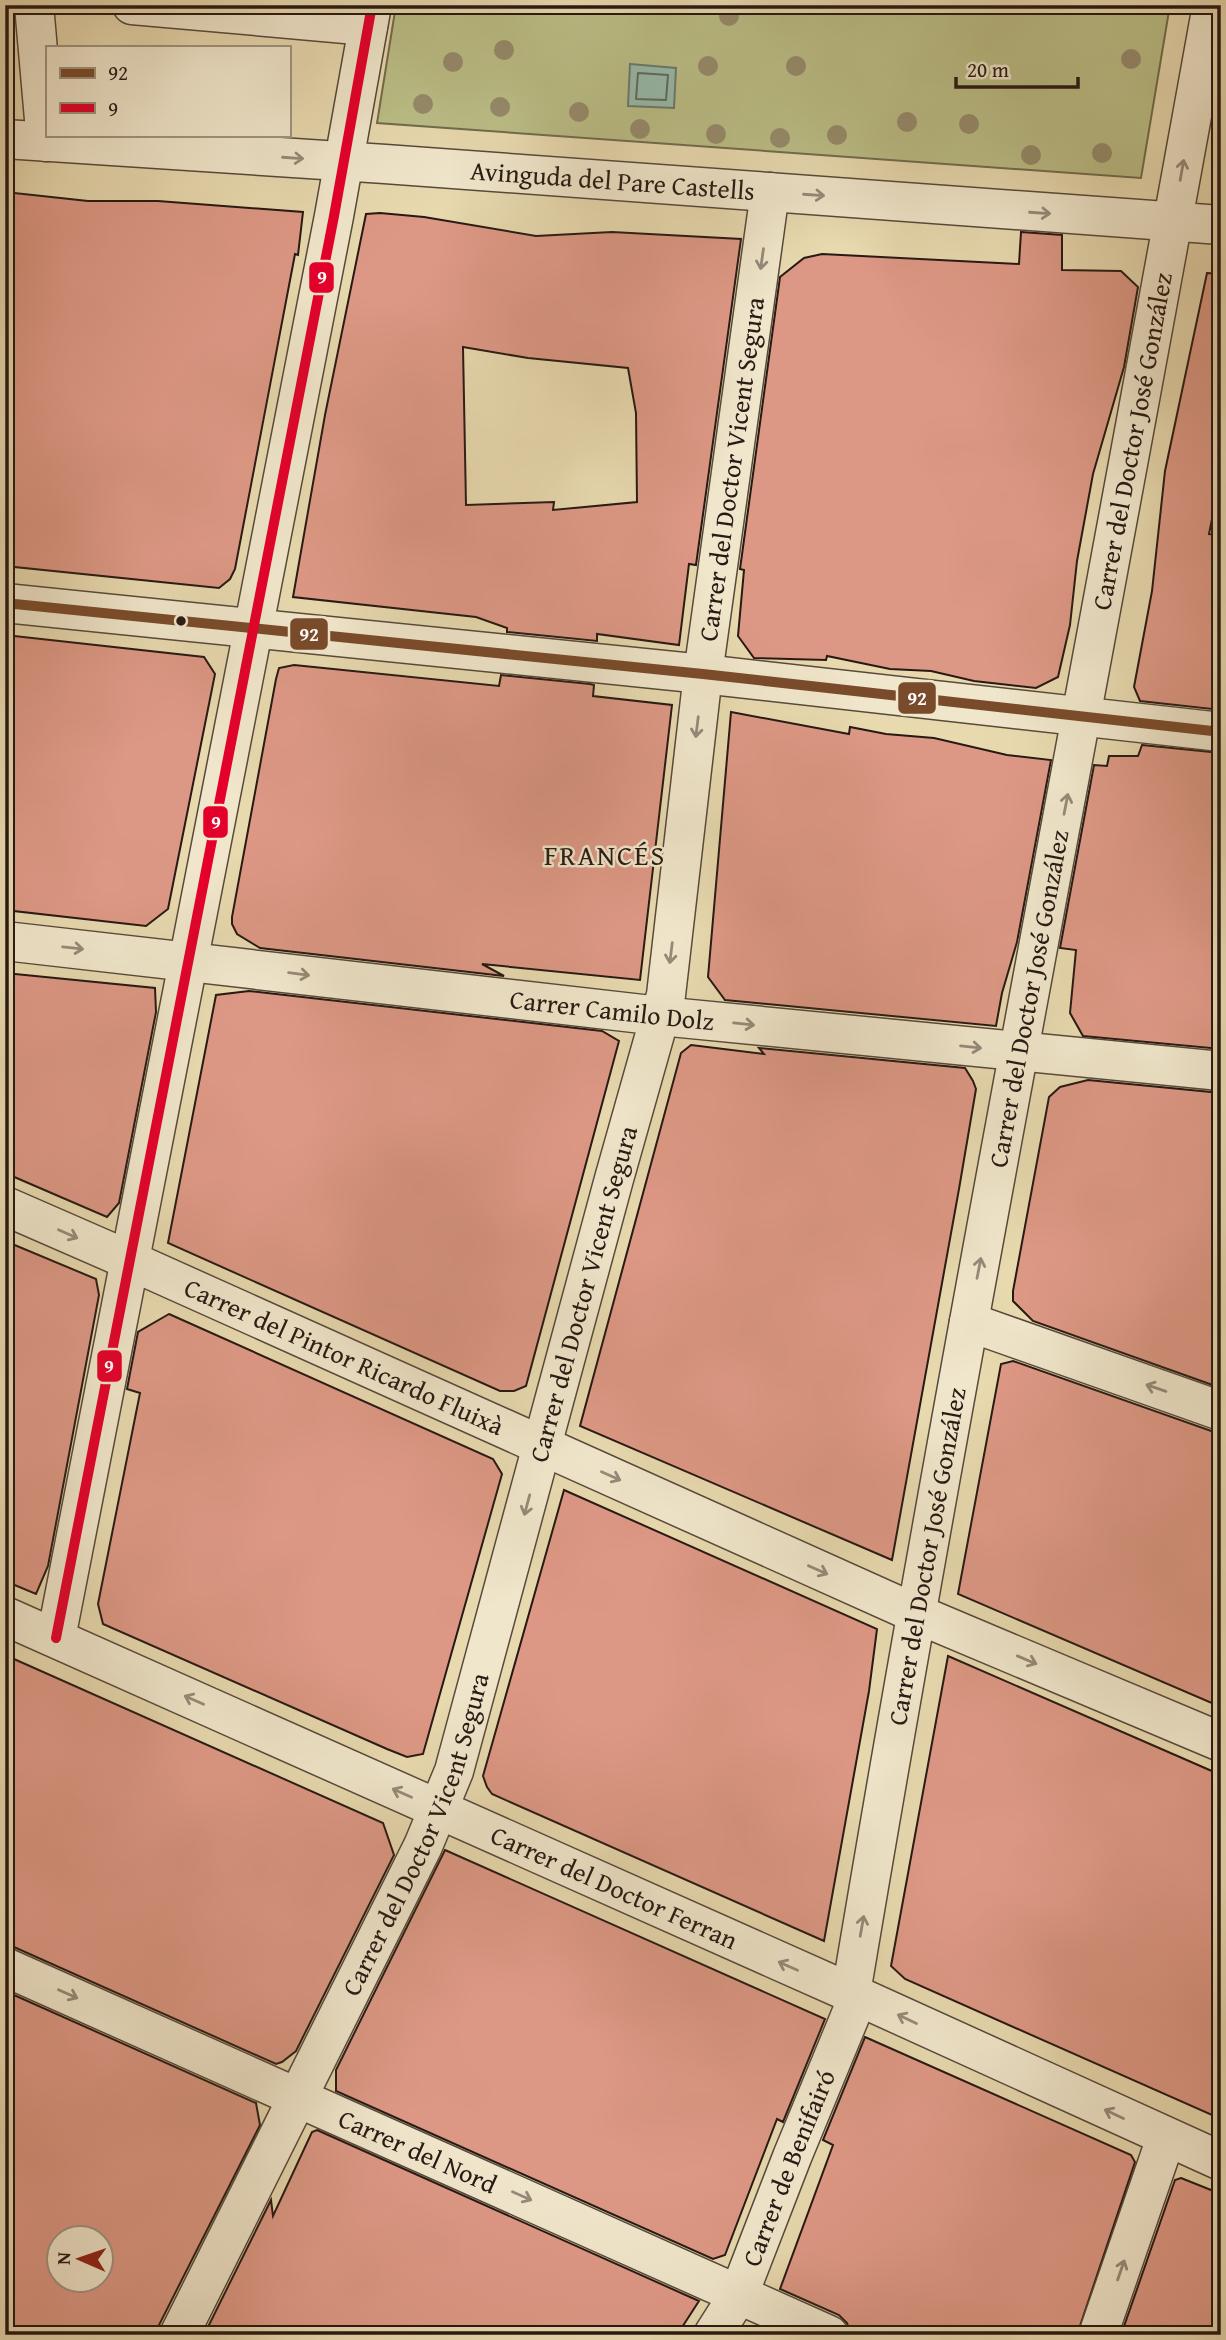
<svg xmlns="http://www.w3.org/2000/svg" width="1226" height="2340" viewBox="0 0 1226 2340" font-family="'Gentium Book Plus',serif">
  <rect width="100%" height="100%" fill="#e8d9af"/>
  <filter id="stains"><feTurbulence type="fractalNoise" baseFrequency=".00286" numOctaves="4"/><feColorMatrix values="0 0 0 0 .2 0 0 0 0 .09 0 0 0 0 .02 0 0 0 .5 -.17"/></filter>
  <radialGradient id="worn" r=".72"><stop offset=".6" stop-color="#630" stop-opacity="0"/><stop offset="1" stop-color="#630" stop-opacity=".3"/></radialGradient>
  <path fill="#bbbe87" stroke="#716c4e" stroke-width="2" d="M396,5H1170L1141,178L377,123Z"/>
  <path fill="#97baaa" stroke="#6a7a6e" stroke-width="2" d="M630,64L676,68L674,108L628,106Z"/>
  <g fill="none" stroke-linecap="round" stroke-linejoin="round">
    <path stroke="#5f6a5f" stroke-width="2" d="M638,73L668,75L666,100L636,99Z"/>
  </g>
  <path fill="#dd9885" stroke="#271914" stroke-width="2" fill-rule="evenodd" d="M5,192L88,201H158L303,212L298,255L295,254L235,569L230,579L219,588L5,566Z
    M380,213L424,217L536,236L612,232L741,239L696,565L689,564L679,645L597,634V641L507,632V628L476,617L293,597L325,415L366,214ZM463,347L528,358L628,368L636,413L637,502L553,510L554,502L466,505Z
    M1021,232L1062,235V270L1121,271L1138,287L1124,367L1093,474L1077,561L1070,625L1058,677L1036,688L974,681L931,671L890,669L827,656L826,660L754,658L738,636L744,570L740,569L780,277L804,258L822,254L1019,264Z
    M1207,273L1221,274V474L1209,534L1221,535V710L1140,701L1134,687L1152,591L1165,471Z
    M5,635L204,657L215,674L168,909L146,926L5,910Z
    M294,665L499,686L501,675L590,684L594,685L593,696L672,705L640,980L482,964L504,976L260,948L237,934L232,924V917L276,679L279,668Z
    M731,712L849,734L850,727L886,734L934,738L1007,755L1051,760L1017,942L1002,993L996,1026L725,1000L708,977Z
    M1142,745L1221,753V1049L1083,1036L1070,1013L1076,950L1060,948L1094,765L1107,766L1109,756H1138Z
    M5,973L155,988L156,1012L119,1203L107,1217L5,1173Z
    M249,991L602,1031L619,1041L526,1386L514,1391H500L168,1243L216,995Z
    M691,1045L764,1054L759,1048L965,1068L973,1081L976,1089L959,1189L892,1560L580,1426L681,1053Z
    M1088,1080L1221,1093V1388L1033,1321L1013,1301V1291L1049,1097L1060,1087Z
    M5,1241L96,1279L99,1295L48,1566L36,1594L5,1581Z
    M169,1314L493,1459L502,1474L423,1754L407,1757L387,1749L103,1624L98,1604L140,1393L127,1389L138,1332Z
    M1013,1361L1214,1432H1221V1707L958,1594L1001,1364Z
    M564,1490L877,1629L869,1691L824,1941L492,1794L487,1787L483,1776Z
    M5,1655L383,1823L394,1855L296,2051L282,2062L276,2064L14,1947L5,1946Z
    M948,1656L1221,1775V2119L905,1979L891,1966Z
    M445,1850L825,2019L783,2122L777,2119L725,2255L713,2259L336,2091V2070Z
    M5,1991L256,2103L260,2125L159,2325L157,2335H5ZM60,2238H102V2280H60Z
    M865,2037L1131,2155L1135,2162L1077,2335H851L847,2323L839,2315L780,2289L833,2145L823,2140Z
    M317,2130L699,2301L677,2335H204L271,2200L273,2216L312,2132Z
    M1181,2178L1221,2194V2335H1121L1175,2180Z"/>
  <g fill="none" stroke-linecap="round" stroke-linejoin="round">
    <defs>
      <g id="minor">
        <path d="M34,5L46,142"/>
        <path d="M132,5L368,26"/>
        <path id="s1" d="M5,139L385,164L1221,225"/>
        <path d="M5,603L703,674L1221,732"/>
        <path id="s2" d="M5,941L660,1016L1221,1071"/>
        <path id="s3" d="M5,1206L131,1261L917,1614L1221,1742"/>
        <path d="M969,1322L1221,1411"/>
        <path id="s4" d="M5,1616L851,1993L1221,2161"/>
        <path d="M56,1638L334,216L372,5"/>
        <path id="s5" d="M5,1967L829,2335"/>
        <path id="s6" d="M851,1993C962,1329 1093,668 1212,5"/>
        <path id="s7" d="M179,2335L423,1846L454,1771L614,1179L666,995L703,674L770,192"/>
        <path id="s8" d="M713,2335L739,2294L792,2157L858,1997"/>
        <path d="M1098,2335L1166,2138"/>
      </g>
    </defs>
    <use href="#minor" stroke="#57493b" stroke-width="41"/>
    <use href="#minor" stroke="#f0e6cb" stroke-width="38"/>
    <defs>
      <path id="bus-1" d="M5,603L703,674L1221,732"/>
      <path id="bus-2" d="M56,1638L334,216L372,5"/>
    </defs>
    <use href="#bus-1" stroke="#f0e6cb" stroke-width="16"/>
    <use href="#bus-2" stroke="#f0e6cb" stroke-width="16"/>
    <use href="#bus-1" stroke="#7a4b2a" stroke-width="10"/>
    <use href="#bus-2" stroke="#e4002b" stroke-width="10"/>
  </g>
  <g fill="#968b6c">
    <circle cx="729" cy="16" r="10"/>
    <circle cx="504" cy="50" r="10"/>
    <circle cx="1131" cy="59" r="10"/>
    <circle cx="453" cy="62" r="10"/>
    <circle cx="708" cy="66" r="10"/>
    <circle cx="796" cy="66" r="10"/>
    <circle cx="423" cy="104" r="10"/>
    <circle cx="500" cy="107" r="10"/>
    <circle cx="579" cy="112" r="10"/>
    <circle cx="907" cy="122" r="10"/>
    <circle cx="969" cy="124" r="10"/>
    <circle cx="640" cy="129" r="10"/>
    <circle cx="716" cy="134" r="10"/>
    <circle cx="837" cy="135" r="10"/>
    <circle cx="780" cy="138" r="10"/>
    <circle cx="1102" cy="153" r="10"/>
    <circle cx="1031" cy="155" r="10"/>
  </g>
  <defs><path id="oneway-shaft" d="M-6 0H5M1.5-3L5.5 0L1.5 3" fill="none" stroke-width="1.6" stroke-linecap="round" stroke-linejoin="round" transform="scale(1.75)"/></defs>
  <g stroke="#968a79">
    <use href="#oneway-shaft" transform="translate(293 158) rotate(4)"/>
    <use href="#oneway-shaft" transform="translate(1182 170) rotate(-80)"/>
    <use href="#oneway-shaft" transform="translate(814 195) rotate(4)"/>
    <use href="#oneway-shaft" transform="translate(1040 213) rotate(4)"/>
    <use href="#oneway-shaft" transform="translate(762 259) rotate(98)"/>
    <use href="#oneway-shaft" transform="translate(697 727) rotate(97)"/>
    <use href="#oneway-shaft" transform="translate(1066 804) rotate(-79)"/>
    <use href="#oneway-shaft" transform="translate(73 948) rotate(6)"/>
    <use href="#oneway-shaft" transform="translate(671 953) rotate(97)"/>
    <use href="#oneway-shaft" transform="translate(299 974) rotate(7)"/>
    <use href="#oneway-shaft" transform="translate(744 1024) rotate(6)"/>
    <use href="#oneway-shaft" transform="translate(971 1047) rotate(6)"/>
    <use href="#oneway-shaft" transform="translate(68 1234) rotate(24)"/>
    <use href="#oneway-shaft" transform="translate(979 1268) rotate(-79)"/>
    <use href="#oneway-shaft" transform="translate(1156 1388) rotate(-161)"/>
    <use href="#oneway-shaft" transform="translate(611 1476) rotate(24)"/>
    <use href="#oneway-shaft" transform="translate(527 1505) rotate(105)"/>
    <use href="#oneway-shaft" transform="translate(818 1570) rotate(24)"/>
    <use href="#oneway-shaft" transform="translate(1027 1660) rotate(23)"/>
    <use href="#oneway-shaft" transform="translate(194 1700) rotate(-156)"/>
    <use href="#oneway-shaft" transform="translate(402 1793) rotate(-156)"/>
    <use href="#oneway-shaft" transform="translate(862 1926) rotate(-80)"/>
    <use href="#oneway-shaft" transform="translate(788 1966) rotate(-156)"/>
    <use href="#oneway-shaft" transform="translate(68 1994) rotate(24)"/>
    <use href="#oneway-shaft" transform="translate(907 2019) rotate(-155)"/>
    <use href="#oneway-shaft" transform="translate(1114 2114) rotate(-155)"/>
    <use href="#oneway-shaft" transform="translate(522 2196) rotate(24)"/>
    <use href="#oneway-shaft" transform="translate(1121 2270) rotate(-71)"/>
  </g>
  <circle fill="#271914" stroke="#f0e6cb" stroke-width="2.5" cx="181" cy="621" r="6"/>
  <g text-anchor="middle" stroke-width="5" stroke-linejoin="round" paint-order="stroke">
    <g font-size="26" fill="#271914" stroke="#f0e6cb">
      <text dy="9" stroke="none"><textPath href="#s1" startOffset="609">Avinguda del Pare Castells</textPath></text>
      <text dy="9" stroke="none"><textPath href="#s6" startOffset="1577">Carrer del Doctor José González</textPath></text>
      <text dy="9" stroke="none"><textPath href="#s7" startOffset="1962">Carrer del Doctor Vicent Segura</textPath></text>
      <text dy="9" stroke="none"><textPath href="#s6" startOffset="1010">Carrer del Doctor José González</textPath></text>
      <text dy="9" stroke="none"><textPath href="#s2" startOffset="611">Carrer Camilo Dolz</textPath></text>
      <text dy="9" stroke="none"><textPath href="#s7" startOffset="1122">Carrer del Doctor Vicent Segura</textPath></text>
      <text dy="9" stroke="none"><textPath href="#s3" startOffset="371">Carrer del Pintor Ricardo Fluixà</textPath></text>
      <text dy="9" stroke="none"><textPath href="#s6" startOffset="443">Carrer del Doctor José González</textPath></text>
      <text dy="9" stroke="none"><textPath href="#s7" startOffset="555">Carrer del Doctor Vicent Segura</textPath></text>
      <text dy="9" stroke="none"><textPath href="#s4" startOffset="667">Carrer del Doctor Ferran</textPath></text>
      <text dy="9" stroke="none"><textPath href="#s5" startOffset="452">Carrer del Nord</textPath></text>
      <text dy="9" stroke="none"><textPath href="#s8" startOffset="184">Carrer de Benifairó</textPath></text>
    </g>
    <g font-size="28" letter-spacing="2" fill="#271914" stroke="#f0e6cb">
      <text x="605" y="865">FRANCÉS</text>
    </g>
  </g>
  <g stroke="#f0e6cb" stroke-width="2.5">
    <rect x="308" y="261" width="27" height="33" rx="7" fill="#e4002b"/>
    <rect x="289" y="617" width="40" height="34" rx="7" fill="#7a4b2a"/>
    <rect x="897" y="681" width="40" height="34" rx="7" fill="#7a4b2a"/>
    <rect x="202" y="805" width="27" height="34" rx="7" fill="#e4002b"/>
    <rect x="96" y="1349" width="27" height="34" rx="7" fill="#e4002b"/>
  </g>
  <g font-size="19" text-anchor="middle" font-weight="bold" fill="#fff">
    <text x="322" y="284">9</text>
    <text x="309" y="641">92</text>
    <text x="917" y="705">92</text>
    <text x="216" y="829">9</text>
    <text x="109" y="1373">9</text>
  </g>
  <rect width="1226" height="2340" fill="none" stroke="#e8d9af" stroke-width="28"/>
  <rect x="7" y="7" width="1212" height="2326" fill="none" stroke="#271914" stroke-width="3.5"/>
  <rect x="14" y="14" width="1198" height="2312" fill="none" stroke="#271914" stroke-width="2"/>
  <rect x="46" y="46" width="245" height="91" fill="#f0e6cb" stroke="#a09482" stroke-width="2"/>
  <rect x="60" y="68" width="35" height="10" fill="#7a4b2a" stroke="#a09482" stroke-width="2"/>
  <text x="108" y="80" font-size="21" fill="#271914">92</text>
  <rect x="60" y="103" width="35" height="10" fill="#e4002b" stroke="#a09482" stroke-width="2"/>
  <text x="108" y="116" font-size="21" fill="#271914">9</text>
  <g transform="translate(80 2259) rotate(272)"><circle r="33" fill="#f0e6cb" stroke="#a09482" stroke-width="2"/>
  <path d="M0-5L12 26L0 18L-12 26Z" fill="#8f2418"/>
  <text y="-10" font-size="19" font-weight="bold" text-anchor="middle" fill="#271914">N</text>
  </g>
  <path d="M956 77v10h122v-10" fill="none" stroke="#271914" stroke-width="3.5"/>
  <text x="967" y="77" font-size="21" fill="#271914" stroke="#f0e6cb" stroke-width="5" paint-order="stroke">20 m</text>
  <rect width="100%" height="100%" filter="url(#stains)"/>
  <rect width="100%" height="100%" fill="url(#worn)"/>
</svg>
